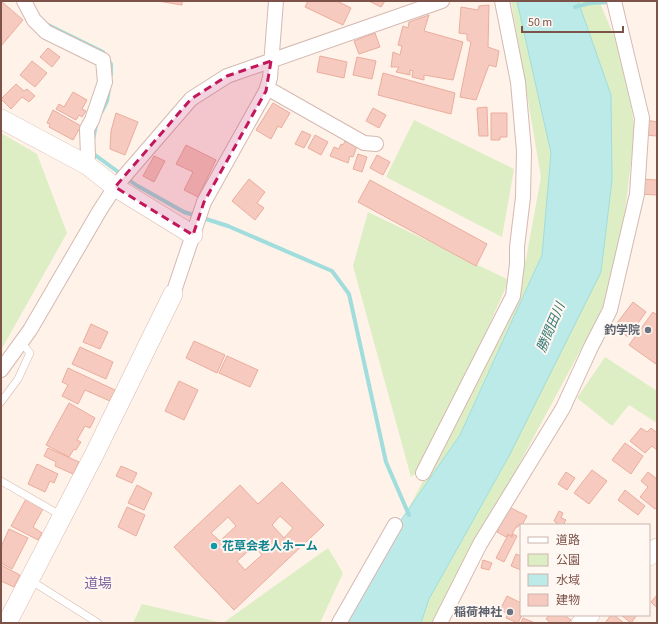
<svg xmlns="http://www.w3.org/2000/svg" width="658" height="624" viewBox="0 0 658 624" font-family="'Source Sans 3','Noto Sans JP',sans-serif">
  <rect width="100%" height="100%" fill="#fef2e9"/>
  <path fill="#ddeec5" d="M511,1H599L623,57L635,130L616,284L451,591L441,623H354L384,555L491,352L526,259L541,177Z
    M414,120L514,169L502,237L386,177Z
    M1,133L37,154L67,233L1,350Z
    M368,212L509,280L428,464L411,477L353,266Z
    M605,357L657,391V423L629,405L612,426L577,398Z
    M328,548L343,573L320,623H133L142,604L223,623Z"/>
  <path fill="#bbeae9" stroke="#a0dddc" d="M517,1H578L611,95L612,180L601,272L509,456L429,599L421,623H340L385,543L460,435L542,255L551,153Z"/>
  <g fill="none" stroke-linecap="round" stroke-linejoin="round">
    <path stroke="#a0dddc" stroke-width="4" d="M575,7L590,3L612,2
      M46,24L103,52L111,64V75
      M102,111L107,101L109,89
      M93,140L96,125
      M91,152L136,185L184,212L228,226L332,271L349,294L386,462L409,515"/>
  </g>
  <path fill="#f6cabe" stroke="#eaad9d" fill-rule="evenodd" d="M1,1L23,20L1,46Z
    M158,1H182V5Z
    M308,1H337L351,8L343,25L305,7Z
    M369,1H385L381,7Z
    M489,5L488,47L499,51L496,67L489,65L476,100L460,97L471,42L467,40V34L459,33L461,7L478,10L479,6Z
    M429,15L424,31L463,42L453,80L424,75V80L412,77L413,71L410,70V75L396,72L399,67H391L393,52L400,55L402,46L398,45L403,26L408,28L409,22Z
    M375,33L380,47L359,54L354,41Z
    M48,48L60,57L52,67L40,57Z
    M320,56L347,62L344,78L317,72Z
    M357,57L376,61L372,79L353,75Z
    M32,61L47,73L35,87L20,75Z
    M383,73L455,93L451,114L378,95Z
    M16,84L24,91L27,89L35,96L29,102L22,97L11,109L1,99Z
    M73,92L87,100L82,109L86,111L82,117L79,115L76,120L56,109L59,104L64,107Z
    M273,103L290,113L281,128L278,126L271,139L256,130Z
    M487,107L488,136H479L477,108Z
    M373,108L386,115L379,128L366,121Z
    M53,110L81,126L73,140L49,127L50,124L47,123Z
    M116,113L138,122L125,155L110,149L111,131Z
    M491,113H507V137H500V140H491Z
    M646,120L657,122V136L644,135Z
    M302,131L311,135L304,148L295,144Z
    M315,135L328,142L321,155L308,148Z
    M345,141L357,146L353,157L350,156L348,163L330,156L334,147L339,149L341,144L343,145Z
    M186,145L216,160L198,197L184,190L193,172L176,164Z
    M358,154L367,157L362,172L353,169Z
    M377,155L390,162L383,175L370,168Z
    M154,156L165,161L154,182L143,176Z
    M249,179L265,192L257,203L264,208L255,220L232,201Z
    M641,179L657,180V195L640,194Z
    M370,180L487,244L476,266L358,202Z
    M633,302L646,312L628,337L614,327Z
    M653,312L657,315V363L656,364L629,345Z
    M91,324L108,332L100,349L83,342Z
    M194,341L225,355L217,373L186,358Z
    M80,347L113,362L106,379L72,364Z
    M227,356L258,370L250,387L219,373Z
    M68,368L115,390L110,401L85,390L78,404L62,396L68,385L62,382Z
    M179,381L198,390L184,420L165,411Z
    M69,403L95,418L90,428L85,426L77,440L81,442L76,450L74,449L69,457L46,445Z
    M641,428L647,432L651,428L657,433V450L652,446L645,453L630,441Z
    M625,443L643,456L631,474L612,460Z
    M48,448L79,462L73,474L55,466L56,462L44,456Z
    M37,464L58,474L54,483L50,481L45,492L28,484Z
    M121,466L137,473L132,483L116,476Z
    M592,470L607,481L589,504L574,493Z
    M566,472L575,478L567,490L558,484Z
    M648,472L657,479V507L655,509L640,497L648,487L641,481Z
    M282,482L324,525L234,610L174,547L240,485L258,504ZM280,516L293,528L284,538L272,525ZM228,517L236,526L220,541L211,533ZM254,546L262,555L245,570L237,561Z
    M137,485L152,493L144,510L128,503Z
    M625,490L645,506L638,515L618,500Z
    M26,499L43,509L33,527L42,533L38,540L11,526Z
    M507,506L527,516L522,525H518V527H516L511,536L508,534L506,537L497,532L499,530L496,529Z
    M127,507L145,515L136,536L118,527Z
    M559,511L563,513L561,518L566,520L563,525H555L557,523L554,521Z
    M9,529L28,538L12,569L1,563V547Z
    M513,534L517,536L504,562L496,558L508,535L512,537Z
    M516,554L521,556V570L511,566Z
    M483,560L492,563L489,570L481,568Z
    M1,565L20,575L14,587L1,581Z
    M657,595V608L651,602Z
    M507,596L521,603L522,615L518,623L506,618L508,614L500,610Z
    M549,615H564L571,620L568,623H551L546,619Z
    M611,615H614L624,623H605Z
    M621,615H637L631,623Z
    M523,618L535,623H521Z"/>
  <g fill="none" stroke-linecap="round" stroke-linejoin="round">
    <defs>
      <path id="lane" d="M1,402L18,379L30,353L21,342
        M1,481L62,516
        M30,580L98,623"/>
      <path id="street" d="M24,1L34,20L46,32L103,60L105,82L92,120L87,129L88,156L82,163
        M267,88L364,143L376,144
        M173,294L204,202L266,91L270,78L276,1
        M1,370L30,330L100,210L115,187L191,99L227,76L442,1
        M423,473L513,296L517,264V247L523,197L524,151L518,82L502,1
        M339,623L395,525
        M440,623L480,544L563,408L591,347L610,310L637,194L642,118L614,1"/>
      <path id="secondary" d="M1,119L87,165L115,187L193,235
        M649,556L657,548
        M7,623L94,455L173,294
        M581,623L590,615"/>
    </defs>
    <use href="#lane" stroke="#d5b9b0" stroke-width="8"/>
    <use href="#street" stroke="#d5b9b0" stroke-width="16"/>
    <use href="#secondary" stroke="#dabaaf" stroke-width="20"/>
    <use href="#lane" stroke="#fff" stroke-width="7"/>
    <use href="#street" stroke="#fff" stroke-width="14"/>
    <use href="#secondary" stroke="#fff" stroke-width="19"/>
  </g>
  <path fill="#c2185b" fill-opacity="0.2" stroke="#c2185b" stroke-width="3" stroke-dasharray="8 5" stroke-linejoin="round" d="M271,61L266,91L204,202L193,235L115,187L191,99L227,76Z"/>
  <g fill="#6b7280" stroke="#fff7f1" stroke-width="1.5">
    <circle cx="648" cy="330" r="4"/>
    <circle cx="510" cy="612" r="4"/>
  </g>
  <circle fill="#0f9aa8" stroke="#fff7f1" stroke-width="1.5" cx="214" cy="546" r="4"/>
  <g text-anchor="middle" stroke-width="4" stroke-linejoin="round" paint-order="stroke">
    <g font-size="12" font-weight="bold" fill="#5b616d" stroke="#fff7f1" text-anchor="end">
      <text x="640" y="334">釣学院</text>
      <text x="502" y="616">稲荷神社</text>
    </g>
    <g font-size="12" font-weight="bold" fill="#0d838f" stroke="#fff7f1" text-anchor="start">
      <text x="222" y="550">花草会老人ホーム</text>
    </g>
    <g font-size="13" font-style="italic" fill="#387b79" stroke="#fff7f1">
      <text transform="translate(550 327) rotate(-67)" y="5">勝間田川</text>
    </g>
    <g font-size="14" fill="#81669f" stroke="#fff7f1">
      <text x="98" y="588">道場</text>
    </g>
  </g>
  <rect width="658" height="624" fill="none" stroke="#7c5249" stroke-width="4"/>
  <rect x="520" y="524" width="130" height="92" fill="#fff7f1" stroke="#cbb5ae"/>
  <rect x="528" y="537" width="20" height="6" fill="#ffffff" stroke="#cbb5ae"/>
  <text x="556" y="544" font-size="12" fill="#7c5249">道路</text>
  <rect x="528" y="554" width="20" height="12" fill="#ddeec5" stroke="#cbb5ae"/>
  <text x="556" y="564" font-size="12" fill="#7c5249">公園</text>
  <rect x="528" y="574" width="20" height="12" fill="#bbeae9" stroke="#cbb5ae"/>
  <text x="556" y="584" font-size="12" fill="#7c5249">水域</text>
  <rect x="528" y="594" width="20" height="12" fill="#f6cabe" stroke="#cbb5ae"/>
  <text x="556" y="604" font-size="12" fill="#7c5249">建物</text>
  <path d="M522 26v6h101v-6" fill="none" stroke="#7c5249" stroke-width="2"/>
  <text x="528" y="26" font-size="12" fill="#7c5249" stroke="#fff7f1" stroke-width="3" paint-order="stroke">50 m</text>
</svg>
